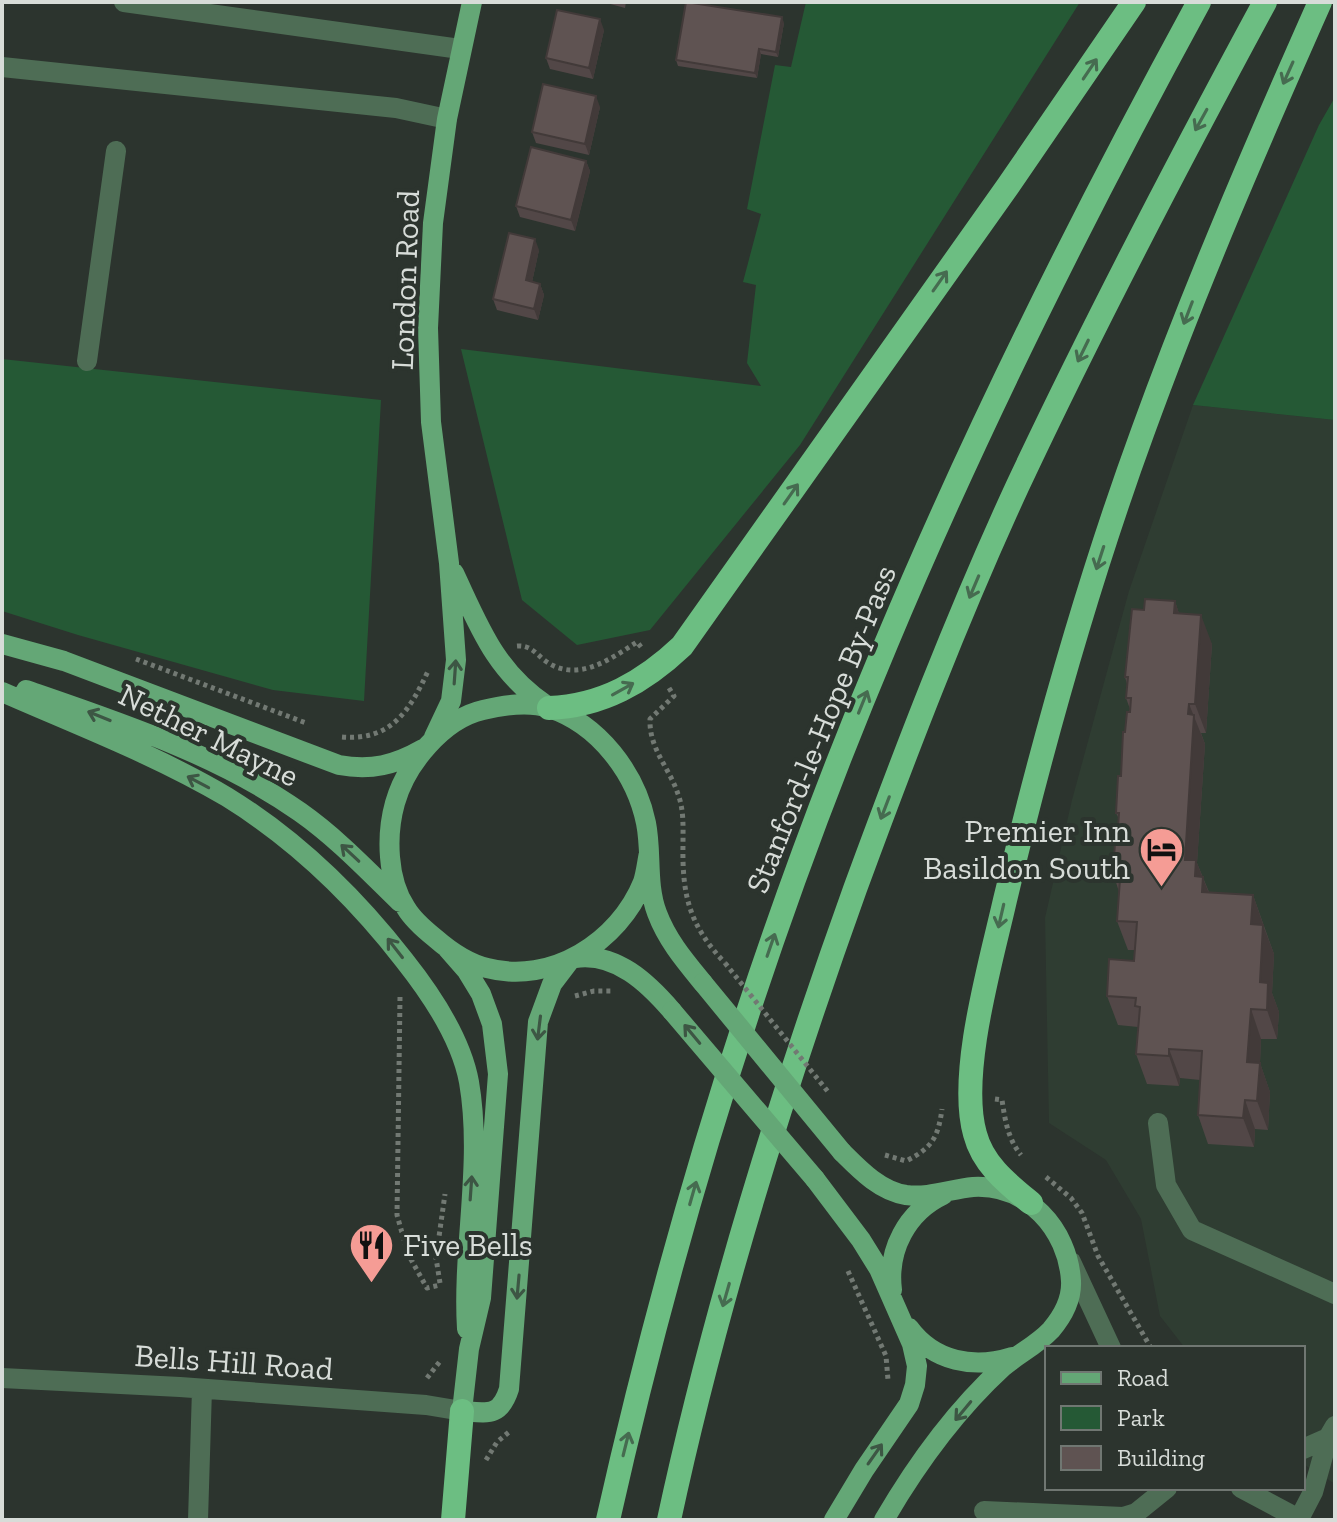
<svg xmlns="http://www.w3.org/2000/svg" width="1337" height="1522" viewBox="0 0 1337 1522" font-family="'Zilla Slab',serif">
  <rect width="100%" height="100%" fill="#2c342e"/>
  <path fill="#2f3d32" d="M1193,405L1335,420V1484L1303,1464V1348H1185L1160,1316L1141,1219L1106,1160L1049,1123L1045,918L1072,800L1129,591Z"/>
  <path fill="#255935" d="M806,2H1080L800,445L650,630L577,645L522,600L461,349L761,386L747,363L756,285L743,282L761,214L747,209L775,65L791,67Z
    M1335,97V420L1193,405L1319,125Z
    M2,359L381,400L364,701L273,690L78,635L2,611Z"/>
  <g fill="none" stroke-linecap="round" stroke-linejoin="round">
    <path stroke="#727973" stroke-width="5" stroke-dasharray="4 4" stroke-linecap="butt" d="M517,646C529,645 535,652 544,660C576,684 609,660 637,642L641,647
      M136,659L306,723
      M669,688L674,696L650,719C649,749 669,767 678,794C684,810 683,827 683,844C682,895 689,925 725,963
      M342,737C392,741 410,710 429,669
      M575,996L594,991H612
      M400,997L397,1215L408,1254L427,1288L440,1285
      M995,1099L1002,1100C1005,1120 1008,1139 1021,1155
      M885,1155L906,1161C932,1148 938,1138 942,1109
      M1046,1177L1071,1198L1082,1213L1098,1256L1151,1348
      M848,1271L886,1356L888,1380
      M440,1283L436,1258L445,1194
      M427,1378L441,1360
      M486,1460L497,1442L509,1432"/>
    <path stroke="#4e6d55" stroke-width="20" d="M124,2L460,49
      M2,67L396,108L447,119
      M87,361L116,151
      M1158,1123L1166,1185L1192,1230L1335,1294
      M1071,1262L1111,1348
      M2,1378L180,1387L426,1405L462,1411
      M1303,1449L1328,1438
      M1241,1488L1301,1520
      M984,1511L1123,1517L1136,1513L1167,1488
      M1299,1519L1313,1492L1328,1438L1335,1426
      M198,1520L202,1389"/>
    <path stroke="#64a776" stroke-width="20" d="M454,573C479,626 495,671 546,705
      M2,644L64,661L339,765C371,771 395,765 423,749
      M26,690C119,722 219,755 300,812C337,838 368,871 400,902
      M2,692C77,725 156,755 227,797C295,839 355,897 404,960C431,994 461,1038 469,1082C483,1163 462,1248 467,1329
      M434,737L451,701L456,660L449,563L431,422L428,328L433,223L447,119L472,2
      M649,853C647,862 646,873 643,882C619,942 551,985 487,968C467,963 451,952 435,938C425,930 413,920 406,908C387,880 386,835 395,803C406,764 443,719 483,710C504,705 528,701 549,708C599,724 636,774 646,823C652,853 646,884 657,913C667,940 685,961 703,983
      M446,947L467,971L481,994L492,1024L498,1074L481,1298L469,1349L462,1411C488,1413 500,1417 509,1389L538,1022L552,984L571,959
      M575,958C616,952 648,983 672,1011
      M842,1152C860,1170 880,1191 906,1195C929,1198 951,1189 973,1187C1027,1184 1068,1229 1071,1281C1072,1299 1062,1317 1051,1330C1037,1345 1018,1354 1003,1367C955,1411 916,1465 884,1520
      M815,1179L861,1240L879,1269L912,1344L917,1366L915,1385L909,1404L864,1470L834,1520
      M892,1290C887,1250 907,1212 943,1195
      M909,1328C934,1362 974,1369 1012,1357"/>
    <path stroke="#6cbe82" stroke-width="24" d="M549,708C602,706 644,682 682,646L1008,186L1134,2
      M1031,1203C1008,1184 983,1165 975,1134C958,1074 991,962 1005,900C1043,741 1087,584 1143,431C1196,285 1257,144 1320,2
      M453,1520L462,1411
      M608,1520C675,1222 767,926 886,644C978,424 1085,211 1199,2
      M669,1520C715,1306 781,1095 855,889C905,753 957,617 1018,485C1095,321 1179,161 1265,2"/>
    <path stroke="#727973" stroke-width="5" stroke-dasharray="4 4" stroke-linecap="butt" d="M725,963L829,1093"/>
    <path stroke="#64a776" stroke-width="20" d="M703,983L842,1152
      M672,1011L815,1179"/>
  </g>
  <path fill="#524747" d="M603,2H626L625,8Z
    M784,23L778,57L761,54L757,78L678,66L676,60Z
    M604,30L593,79L550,69L546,58Z
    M600,107L589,155L536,143L532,132Z
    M586,161L590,171L575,231L520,217L516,206Z
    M539,250L532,282L540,284L544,295L538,320L497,310L493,299Z
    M1175,601L1179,614L1212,644L1206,733H1201L1205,744L1197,863L1209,892L1253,895L1274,954L1272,993L1279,1012L1277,1039H1261L1260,1063L1270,1092L1268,1130L1255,1129L1254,1147L1208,1144L1198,1115L1200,1080L1180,1078L1179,1086L1147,1084L1136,1054L1138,1027L1118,1025L1107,996L1134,961L1135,950H1128L1117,921L1119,892L1115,879L1116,865L1114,858L1119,819L1116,813L1121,776L1125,732L1130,709L1126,698L1127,684L1125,677L1144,610Z"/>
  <path fill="#423a39" d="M782,17L784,23L778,57L776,52Z
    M600,19L604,30L593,79L589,68Z
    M759,49L761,54L757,78L755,73Z
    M596,96L600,107L589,155L585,144Z
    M586,161L590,171L575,231L571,220Z
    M535,239L539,250L530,291L526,280Z
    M540,284L544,295L538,320L534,309Z
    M1175,601L1185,631L1174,613Z
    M1201,615L1212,644L1206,733L1195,704Z
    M1189,704L1205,744L1197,863L1214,906L1213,921L1185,860Z
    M1253,895L1263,924L1262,954L1251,924Z
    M1263,925L1274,954L1272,993L1279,1012L1277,1039L1267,1010L1260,982Z
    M1251,1009L1261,1039L1260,1063L1270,1092L1268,1130L1257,1101L1247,1062Z
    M1169,1049L1180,1078L1179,1086L1169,1056Z
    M1245,1100L1255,1129L1254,1147L1243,1118Z"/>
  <path fill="#5f5352" stroke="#423a39" stroke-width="2" d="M686,2L782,17L776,52L759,49L755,73L676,60Z
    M557,10L600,19L589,68L546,58Z
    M543,84L596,96L585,144L532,132Z
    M531,147L586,161L571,220L516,206Z
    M509,233L535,239L526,280L540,284L534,309L493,299Z
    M1145,599L1175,601L1174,613L1201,615L1195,704H1189L1188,714L1194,715L1185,860H1196L1195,876L1203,877L1202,892L1253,895L1251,924L1263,925L1260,982L1268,983L1267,1010L1251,1009L1247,1062L1260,1063L1257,1101L1245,1100L1243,1118L1198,1115L1202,1051L1169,1049V1056L1136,1054L1140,1007L1135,1006L1136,998L1107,996L1109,959L1134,961L1137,922L1117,921L1120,879H1115L1117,859L1114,858L1116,827H1118L1119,813H1116L1118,776H1121L1123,732H1125L1127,712H1130L1131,698H1126L1128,677H1125L1132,609L1144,610Z"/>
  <defs><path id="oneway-shaft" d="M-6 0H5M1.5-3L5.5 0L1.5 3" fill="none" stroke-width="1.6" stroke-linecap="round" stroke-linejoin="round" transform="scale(2)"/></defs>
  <g stroke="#466b50">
    <use href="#oneway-shaft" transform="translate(1090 69) rotate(-56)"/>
    <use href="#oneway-shaft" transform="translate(1288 73) rotate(114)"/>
    <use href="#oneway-shaft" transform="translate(1201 120) rotate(119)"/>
    <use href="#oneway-shaft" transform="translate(940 281) rotate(-55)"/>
    <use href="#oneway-shaft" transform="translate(1188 313) rotate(111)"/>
    <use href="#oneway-shaft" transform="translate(1083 351) rotate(116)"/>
    <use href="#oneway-shaft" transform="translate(791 494) rotate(-55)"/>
    <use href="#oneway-shaft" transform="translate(1100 558) rotate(108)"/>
    <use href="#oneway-shaft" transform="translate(974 587) rotate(113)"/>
    <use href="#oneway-shaft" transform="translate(623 689) rotate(-29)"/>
    <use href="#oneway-shaft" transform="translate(863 702) rotate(-68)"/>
    <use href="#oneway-shaft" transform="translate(885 808) rotate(111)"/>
    <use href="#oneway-shaft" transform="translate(1001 916) rotate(103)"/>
    <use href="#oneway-shaft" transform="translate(771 945) rotate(-71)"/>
    <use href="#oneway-shaft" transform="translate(693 1193) rotate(-74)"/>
    <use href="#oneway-shaft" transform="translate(726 1295) rotate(106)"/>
    <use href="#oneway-shaft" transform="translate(626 1444) rotate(-76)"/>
  </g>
  <g stroke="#3d5644">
    <use href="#oneway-shaft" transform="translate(455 672) rotate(-86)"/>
    <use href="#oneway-shaft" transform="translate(99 716) rotate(-158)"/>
    <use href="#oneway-shaft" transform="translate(198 782) rotate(-152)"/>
    <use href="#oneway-shaft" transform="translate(350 853) rotate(-137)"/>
    <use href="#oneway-shaft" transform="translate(395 948) rotate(-128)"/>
    <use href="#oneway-shaft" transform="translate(539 1028) rotate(97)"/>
    <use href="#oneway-shaft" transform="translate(692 1034) rotate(-130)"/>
    <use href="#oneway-shaft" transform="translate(471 1188) rotate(-86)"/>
    <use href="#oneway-shaft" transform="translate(518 1287) rotate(95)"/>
    <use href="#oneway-shaft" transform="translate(963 1411) rotate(130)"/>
    <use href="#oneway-shaft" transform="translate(875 1454) rotate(-55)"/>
  </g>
  <defs>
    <symbol id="hotel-pin" viewBox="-11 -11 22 30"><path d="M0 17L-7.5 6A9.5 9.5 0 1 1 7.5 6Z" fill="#f59c95" stroke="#2c342e"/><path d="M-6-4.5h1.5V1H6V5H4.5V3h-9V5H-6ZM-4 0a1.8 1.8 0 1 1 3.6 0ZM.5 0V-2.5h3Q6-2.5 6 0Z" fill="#111"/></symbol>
    <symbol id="restaurant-pin" viewBox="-11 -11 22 30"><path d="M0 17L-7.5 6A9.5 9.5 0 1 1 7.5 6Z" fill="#f59c95" stroke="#2c342e"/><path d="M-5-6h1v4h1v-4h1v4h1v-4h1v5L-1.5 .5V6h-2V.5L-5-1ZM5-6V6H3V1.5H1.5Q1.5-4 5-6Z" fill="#111"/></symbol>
  </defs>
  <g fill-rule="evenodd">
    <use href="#hotel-pin" x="1136" y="824" width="51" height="69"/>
    <use href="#restaurant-pin" x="346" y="1220" width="51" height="69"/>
  </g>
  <g text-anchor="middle" stroke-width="8" stroke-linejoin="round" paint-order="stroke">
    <g font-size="32" fill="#d7dcd8" stroke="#2c342e">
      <text transform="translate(405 280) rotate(-88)" y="11">London Road</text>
      <text transform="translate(821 729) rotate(-68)" y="11">Stanford-le-Hope By-Pass</text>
      <text transform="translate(209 735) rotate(26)" y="11">Nether Mayne</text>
      <text transform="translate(234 1362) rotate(4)" y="11">Bells Hill Road</text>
    </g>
    <g font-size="32" fill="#d7dcd8" stroke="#2c342e" text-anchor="end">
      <text x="1130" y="842">Premier Inn<tspan x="1130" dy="37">Basildon South</tspan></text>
      <text x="403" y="1256" text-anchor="start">Five Bells</text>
    </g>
  </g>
  <rect width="1337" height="1522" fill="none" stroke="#d7dcd8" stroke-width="8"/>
  <rect x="1045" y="1346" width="260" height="144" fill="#2c342e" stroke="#707772" stroke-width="2"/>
  <rect x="1061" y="1372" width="40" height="12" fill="#64a776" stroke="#707772" stroke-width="2"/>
  <text x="1117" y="1386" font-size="24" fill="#d7dcd8">Road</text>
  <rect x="1061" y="1406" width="40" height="24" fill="#255935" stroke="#707772" stroke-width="2"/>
  <text x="1117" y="1426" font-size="24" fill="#d7dcd8">Park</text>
  <rect x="1061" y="1446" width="40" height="24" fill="#5f5352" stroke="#707772" stroke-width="2"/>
  <text x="1117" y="1466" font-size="24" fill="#d7dcd8">Building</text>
</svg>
